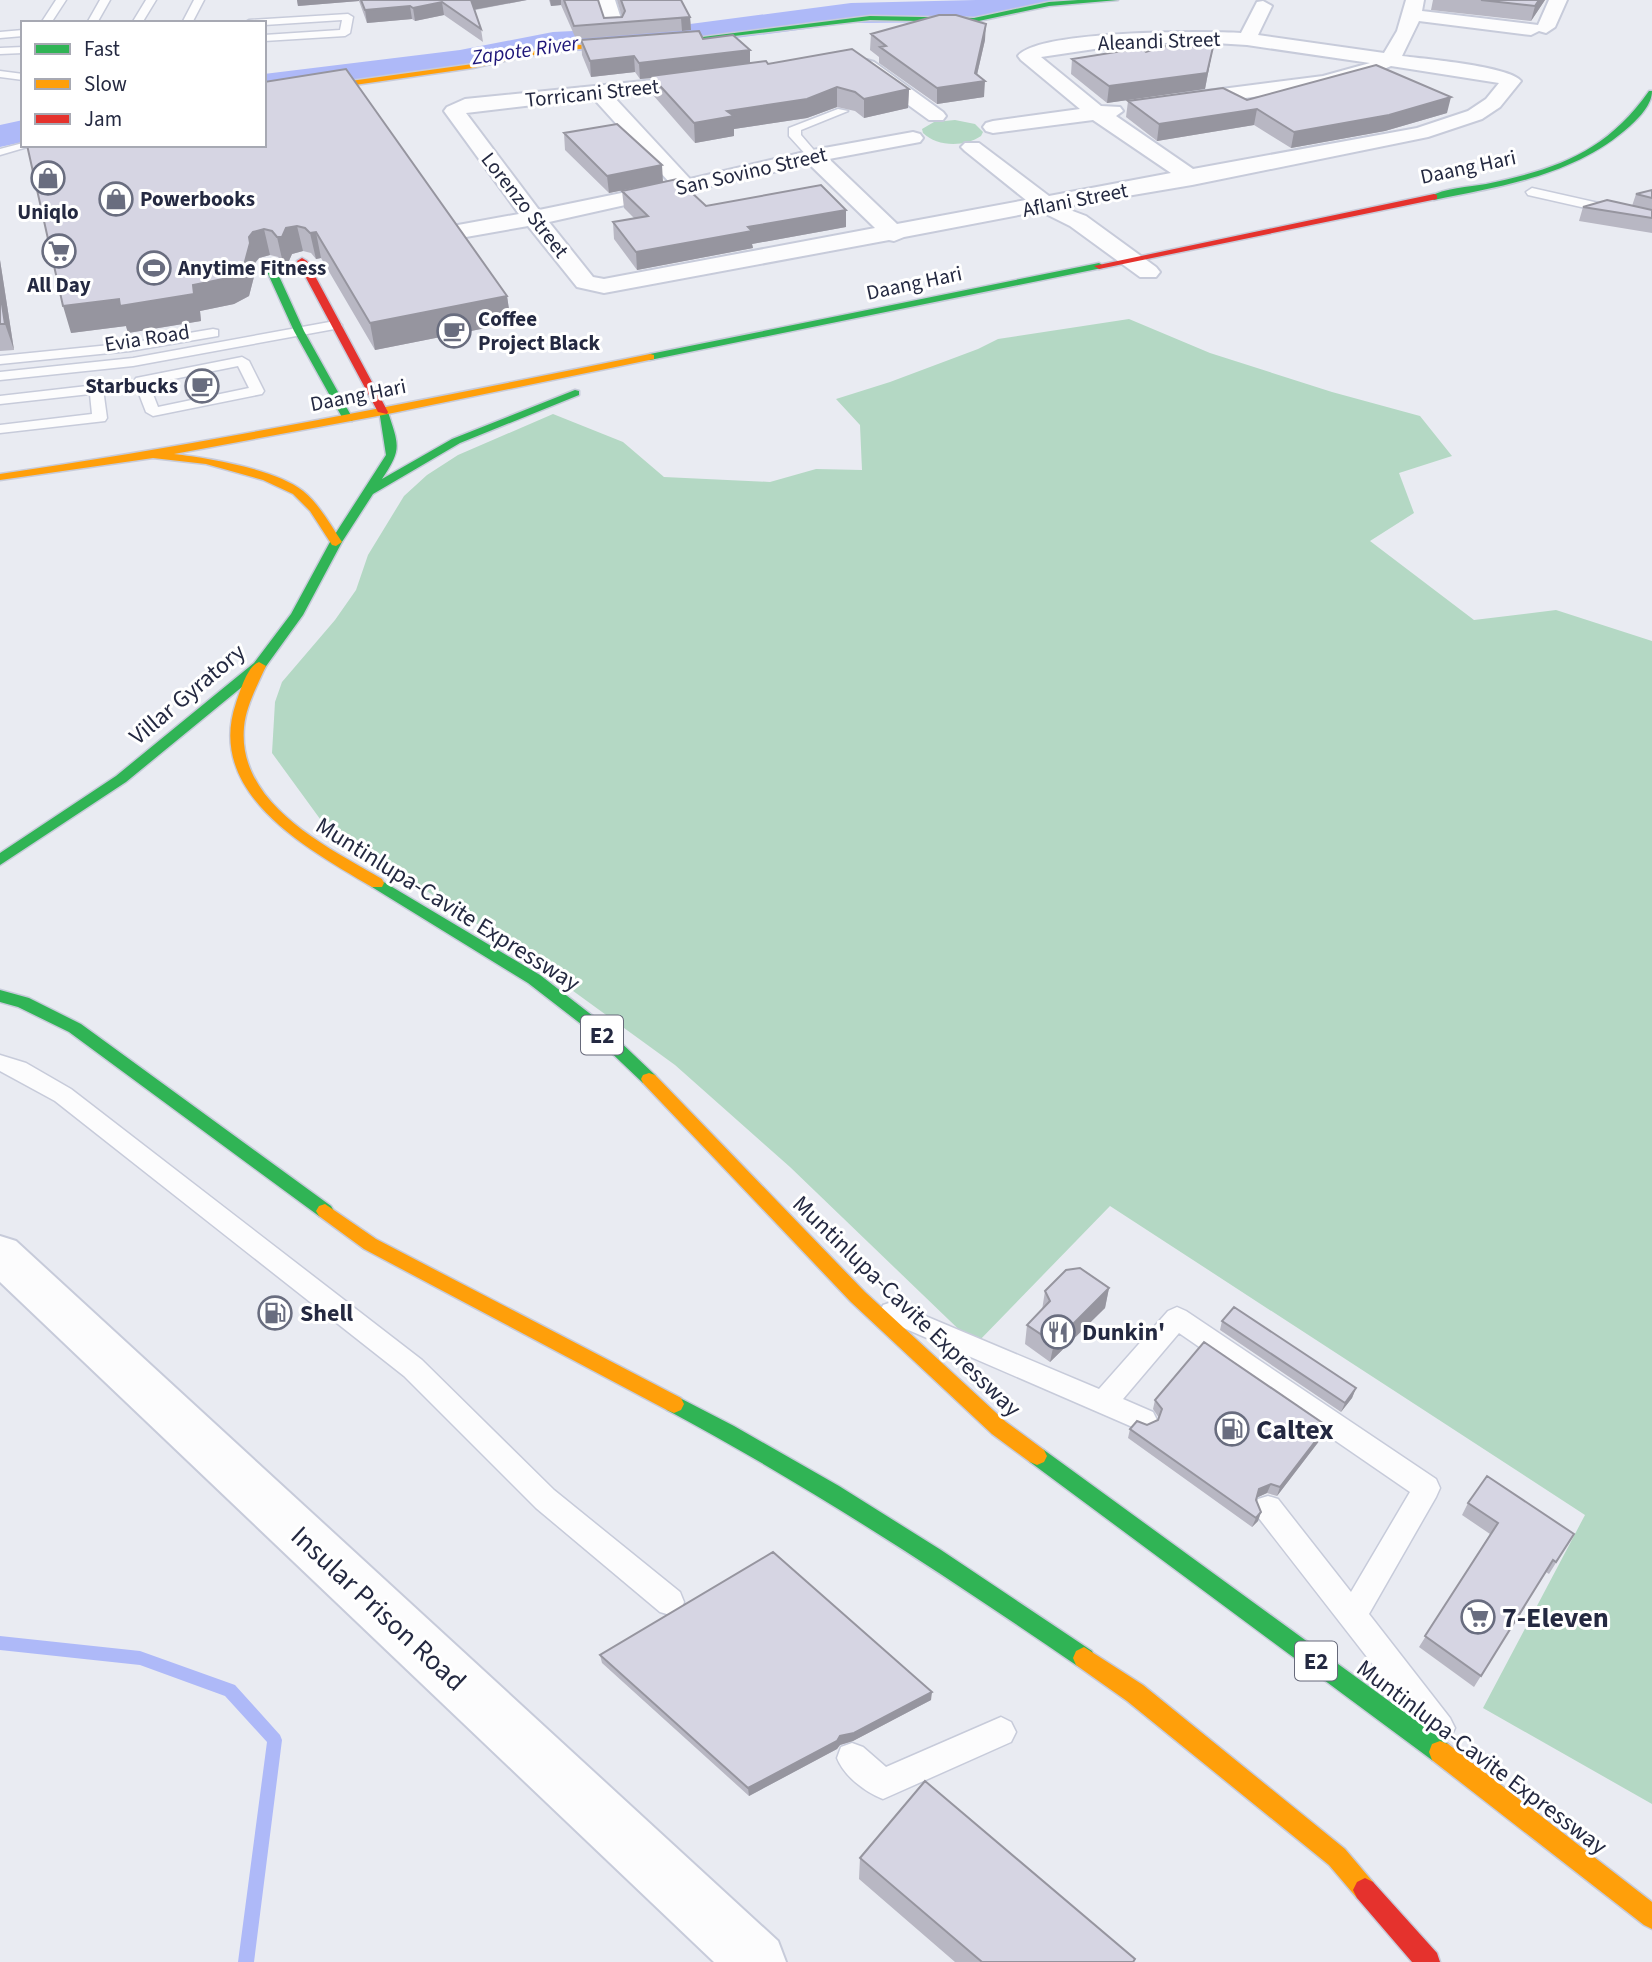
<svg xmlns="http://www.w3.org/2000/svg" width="1652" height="1962" viewBox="0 0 1652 1962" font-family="'Source Sans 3',sans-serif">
  <rect width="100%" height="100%" fill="#e9ebf2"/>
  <path fill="#b4d8c4" d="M955,120L975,124L983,132L981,136C965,147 937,147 923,133L922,129L934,122Z
    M1129,319L1210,353L1332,392L1420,416L1452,456L1399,473L1414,513L1370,541L1474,620L1556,610L1652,641V1804L1483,1708L1585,1515L1110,1206L975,1345L790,1167L675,1065L514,948L323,823L272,753L275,702L282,682L335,620L356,590L368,555L404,496L427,475L458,455L553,414L623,442L664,477L770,482L816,469L862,470L860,425L836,399L890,382L978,349L998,339Z"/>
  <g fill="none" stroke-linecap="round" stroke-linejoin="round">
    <path fill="#aeb9f8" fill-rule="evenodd" d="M0,1636L140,1651L235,1685L280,1735L282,1740L254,1962H238L267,1742L225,1696L140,1665L0,1650Z"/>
    <path fill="#aeb9f8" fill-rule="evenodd" d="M976,0H1054L1049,7L1038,9L960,22L851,23L675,46L553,52L460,70L264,94V74L460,50L553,32L675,26L851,3Z
      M23,120V142L0,147V125Z"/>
    <defs>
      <path id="lane" d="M56,0H66L51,23H41Z
        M100,0H110L97,23H87Z
        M146,0H156L142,23H132Z
        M194,0H204L192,23H182Z
        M348,14L353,17L350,33L345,36L264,41V35L340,30L342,20L264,25V23H244L249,20Z
        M23,30V36L0,38V32Z
        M23,47V53L0,54V48Z
        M0,71L23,74V80L0,77Z
        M838,109L848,111L801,130V135L819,156L809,158L789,136V128Z
        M23,143V145H34L0,155V149Z
        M1532,188L1652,215V223L1528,195L1526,192Z
        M335,321L342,325L340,328L133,366L0,380V372L133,358Z
        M213,329L218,330V336L130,351L0,364V356L130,343Z
        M242,357L249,361L264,391L262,394L153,416L146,412L134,381L136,378ZM238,366L249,388L158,407L149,384Z
        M96,385L103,389L107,418L105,421L0,433V425L92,414L90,394L0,404V396Z
        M0,1055L26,1063L71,1089L422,1360L554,1490L680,1592L684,1602L680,1612L670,1615L660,1612L536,1508L404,1376L55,1101L0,1071Z
        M892,1302L1099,1389L1168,1311L1177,1307L1186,1311L1436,1479L1440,1488L1436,1497L1369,1614L1450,1718L1455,1728L1450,1738L1440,1743L1430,1738L1258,1517L1255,1508L1258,1499L1268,1496L1278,1499L1351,1592L1410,1492L1179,1333L1123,1399L1153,1412L1157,1420L1153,1428L1144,1432L883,1319L880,1312L883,1305Z
        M1001,1717L1011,1722L1016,1732L1011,1742L883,1799C865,1792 844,1776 837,1758L841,1747L852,1743L863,1747L886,1767Z"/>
      <path id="street" d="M597,0H615L623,25L621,29H607Z
        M1406,0H1424L1422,11L1538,25L1549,0H1567L1555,27L1546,33L1539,31L1531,35L1419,21L1402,56C1424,59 1509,66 1521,81L1500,107L1482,119L1428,137L1192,185L1062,207L1086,216L1156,267L1160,272L1156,277H1140L1070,226L1040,211L904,237L894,241L889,240L604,293L577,287L528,226L466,237L458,235L455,230L458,225L519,214L444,111L447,107L465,99L703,75L710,77L713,81L710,85L703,87L613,96L690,179L813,150L913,132L920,134L923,138L920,142L829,159L897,224L1026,200L965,151L961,147L965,143H979L1049,196L1171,173L1093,120L993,133L986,131L983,127L986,123L993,121L1080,109L1021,60L1018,56C1038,30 1205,31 1241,33L1257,2L1263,1L1272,6L1258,35L1384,53L1397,31ZM1199,42L1247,45L1370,63L1323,76L1183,94L1176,96L1173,100L1176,104L1183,106L1323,88L1358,80L1391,66L1499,83L1486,99L1468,111L1417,128L1193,169L1116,116L1123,111L1120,107L1101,106L1041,57L1128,44ZM593,98L670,183L539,210L466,113ZM809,164L875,228L604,279L593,277L549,222Z
        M867,60L874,62L943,112L946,116L943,120H929L860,70L857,66L860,62Z
        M0,1236L16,1241L778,1941L786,1962H714L0,1282Z"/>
      <path id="fast" d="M1078,0H1118L1049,6L974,22L870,20L691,41L687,39L870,16L974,18L1049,2Z
        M1649,91H1652C1652,104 1640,117 1630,126C1576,175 1503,186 1434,200L1429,197C1444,188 1469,187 1486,184C1557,169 1606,152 1649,91Z
        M269,262L274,265L304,331L353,419L352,421L343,419L294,331L264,265Z
        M1099,263L1104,266L1102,268L650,360L645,357L650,354Z
        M575,390L579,391V395L460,443L373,494L342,542L303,615L264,669L126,782L0,865V853L116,776L254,663L291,614L330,542L386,455L379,410L388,412C399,446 402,449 382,479L452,439Z
        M377,878L540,975L593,1016L655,1075L657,1079L655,1083H643L581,1024L528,983L372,887L370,883Z
        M0,990L29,998L81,1024L331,1206L334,1211L331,1216L325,1218L319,1216L69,1032L18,1007L0,1002Z
        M674,1395L734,1426L839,1486L941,1550L1092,1651L1095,1658L1092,1665L1084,1669L1076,1665C943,1574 809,1486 667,1410L664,1404L667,1398Z
        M1037,1447L1044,1450L1448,1744L1451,1752L1448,1760L1440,1763L1432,1760L1030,1462L1027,1456L1030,1450Z"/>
      <path id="slow" d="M691,37L694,41L579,49L527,56L473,68L264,98V93L473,64L527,52L579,45Z
        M650,354L654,355V359L383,415L174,454C208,458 275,469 303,491C319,504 330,524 342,542L336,546L332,545L310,511L293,494L263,480L206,464L153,458L0,480V474C218,442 434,398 650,354Z
        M259,662L266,666C257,686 246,706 244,727C237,804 327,847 382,879L384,883L382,887H372C308,849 205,794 236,703C240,692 247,666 259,662Z
        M649,1073L655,1075L865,1292L1006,1422L1044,1450L1047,1456L1044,1462L1037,1465L1030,1462L992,1434L851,1302L643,1083L641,1079L643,1075Z
        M325,1204L376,1239L681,1398L684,1404L681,1410L674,1413L667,1410L364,1249L319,1216L316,1211L319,1206Z
        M1084,1647L1143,1685L1345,1849L1373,1882L1377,1890L1373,1898L1365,1902L1357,1898L1329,1865L1127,1701L1076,1665L1073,1658L1076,1651Z
        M1440,1741L1448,1744L1652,1902V1929L1644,1925L1432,1760L1429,1752L1432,1744Z"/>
      <path id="jam" d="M1434,194L1437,195V199L1099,269L1094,266Z
        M302,258L307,261L388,412L387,414L378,412L297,261Z
        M1365,1878L1373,1882L1437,1953L1440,1962H1412L1357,1898L1353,1890L1357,1882Z"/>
    </defs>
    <use href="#lane" stroke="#c7cbda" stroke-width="3"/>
    <use href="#street" stroke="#c7cbda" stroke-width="4"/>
    <use href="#fast" stroke="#c7cbda" stroke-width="3"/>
    <use href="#slow" stroke="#c7cbda" stroke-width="3"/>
    <use href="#jam" stroke="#c7cbda" stroke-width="3"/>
    <use href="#lane" fill="#fcfcfd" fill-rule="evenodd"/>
    <use href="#street" fill="#fcfcfd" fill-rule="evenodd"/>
    <use href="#fast" fill="#30b455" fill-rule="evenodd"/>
    <use href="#slow" fill="#ff9f0a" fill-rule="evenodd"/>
    <use href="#jam" fill="#e5322d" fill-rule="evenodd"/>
  </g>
  <path fill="#b8b7c3" d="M297,0H527L475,10L481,29L483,42L444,15L415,21L412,19L367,23L359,1L298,6Z
    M549,0H598L604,18L622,17L617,0H681L690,17L691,30L576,39L561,5L551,6Z
    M1433,0H1545L1531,21L1431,10Z
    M871,34L985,40L977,75L984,97L937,104L879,63V57L870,50Z
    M703,39L750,63L768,64L909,89L908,108L864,118L855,111L837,107L807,118L734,129V136L695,143L653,95L651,78L640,79L635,72L591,77L582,55L581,40Z
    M1213,47L1205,89L1107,103L1071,74L1072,59L1146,52Z
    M1247,100L1447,113L1385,131L1291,148L1254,125L1157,141L1126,117L1128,101Z
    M564,133L663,182L609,193L565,150Z
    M264,145L507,296L511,323L375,350L321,258L316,259L311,253L303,251L292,254L288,263H283L278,257L270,255L259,258L255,263L256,269L249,296L234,304L200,311L201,321L128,333L126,326L71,333Z
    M1652,190V233L1579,221L1583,207L1632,206L1636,194Z
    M622,191L706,206L846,227L752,244L753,248L637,270L614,239L613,222L634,218L624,208Z
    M0,260L14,350L0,351Z
    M1109,1288L1105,1308L1050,1362L1025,1344L1027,1325L1042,1310L1045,1291Z
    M1222,1321L1356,1388L1352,1398L1341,1412L1220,1330Z
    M1155,1400L1327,1426L1323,1436L1277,1496L1267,1493L1256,1498V1500L1261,1512L1258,1521L1252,1527L1128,1438L1130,1429L1147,1425L1158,1420L1159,1418L1153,1409Z
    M1468,1503L1574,1534L1549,1574L1546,1572L1474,1687L1419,1647L1490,1534L1462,1515Z
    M600,1655L931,1700L853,1741L840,1745L837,1749L749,1796L602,1663Z
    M860,1858L1135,1959L1134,1962H955L859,1879Z"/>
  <path fill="#96959f" d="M297,0H359V1L298,6Z
    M471,0H527L472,10Z
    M550,0H561V5L551,6Z
    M1539,0H1545L1531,21L1535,6Z
    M442,2L444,15L415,21L413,8Z
    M410,6L412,19L367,23L365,10Z
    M690,17L691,30L682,31L681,18Z
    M986,24L985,40L975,83L985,81L984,97L937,104V88L975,73Z
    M1213,47L1205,89L1107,103L1109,86Z
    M750,50V66L651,76V78L640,79L639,63Z
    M634,56L635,72L591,77L590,61Z
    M837,87V107L807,118L734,129V136L695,143L694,123L727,111Z
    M909,89L908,108L864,118V99Z
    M1451,97L1447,113L1385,131L1291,148L1294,132Z
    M1257,109L1254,125L1157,141L1159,124Z
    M662,165L663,182L609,193L607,176Z
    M846,210V227L752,244L753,248L637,270L636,252L748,227Z
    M297,226L303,251L292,254L288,263H283L277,237L286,228Z
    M264,229L270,255L259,258L255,263L256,269L249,296L234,304L200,311L201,321L128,333L126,326L71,333L63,306L193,285L253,232Z
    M316,232L321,258L316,259L310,233Z
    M0,260L14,350L5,324L0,291Z
    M507,296L511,323L375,350L370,323Z
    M1109,1288L1105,1308L1050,1362L1054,1343Z
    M1356,1388L1352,1398L1341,1412L1345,1403Z
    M1327,1426L1323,1436L1277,1496L1280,1487Z
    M1271,1484L1267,1493L1256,1498L1259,1489Z
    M1261,1512L1258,1521L1252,1527L1256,1518Z
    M932,1692L931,1700L853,1741L840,1745L837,1749L749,1796L748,1788L840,1736Z"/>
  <path fill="#d6d5e3" stroke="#96959f" stroke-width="2" d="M361,0H471L481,29L442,2L413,8L410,6L365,10Z
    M564,0H598L604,18L622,17L625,11L621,0H681L690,17L574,26Z
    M1481,0H1539L1535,6Z
    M939,15H956L986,24L975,73L985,81L937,88L880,47L886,46L871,34Z
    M699,31L703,39L733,35L750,50L639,63L634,56L590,61L581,40Z
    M1164,46L1213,47L1207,73L1109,86L1072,59L1141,48L1146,52Z
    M852,49L909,89L864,99L855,92L837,87L807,99L727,111L734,116L694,123L651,76L766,61L768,64Z
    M1376,65L1451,97L1389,115L1294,132L1257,109L1159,124L1128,101L1223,88L1247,100Z
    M346,69L507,296L370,323L316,232L310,233L305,228L297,226L286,228L282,237H277L272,231L264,229L253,232L249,237L250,243L243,269L228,278L193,285L194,294L120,306L119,299L63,306L27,145H264V82Z
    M617,124L662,165L607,176L564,133Z
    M677,179L706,206L821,185L846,210L748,227L752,231L636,252L613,222L648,216L622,191Z
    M1652,190V198L1636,194Z
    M1607,200L1652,210V218L1583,207Z
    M0,291L5,324H0Z
    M1080,1268L1109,1288L1054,1343L1027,1325L1050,1301L1045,1291L1066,1270Z
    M1234,1307L1356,1388L1345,1403L1222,1321Z
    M1204,1342L1327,1426L1280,1487L1271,1484L1259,1489L1256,1500L1261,1512L1256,1518L1130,1429L1137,1421L1147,1425L1158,1420L1162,1409L1155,1400Z
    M1487,1476L1574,1534L1556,1562L1553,1560L1481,1676L1425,1636L1498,1523L1468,1503Z
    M773,1552L932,1692L854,1733L840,1736L837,1741L748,1788L600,1655Z
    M925,1781L1135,1959L1133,1962H982L860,1858Z"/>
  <defs>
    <symbol id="shop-ring" viewBox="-11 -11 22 22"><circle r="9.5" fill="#fff" stroke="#696d7f" stroke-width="1.5"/><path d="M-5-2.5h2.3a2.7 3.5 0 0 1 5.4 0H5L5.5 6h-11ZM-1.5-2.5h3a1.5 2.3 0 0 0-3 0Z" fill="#696d7f"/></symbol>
    <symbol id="supermarket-ring" viewBox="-11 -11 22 22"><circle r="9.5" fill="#fff" stroke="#696d7f" stroke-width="1.5"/><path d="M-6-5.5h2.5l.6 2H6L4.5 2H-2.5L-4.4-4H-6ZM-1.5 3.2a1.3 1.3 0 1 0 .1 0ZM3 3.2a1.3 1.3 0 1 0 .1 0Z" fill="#696d7f"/></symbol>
    <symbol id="stadium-ring" viewBox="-11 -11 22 22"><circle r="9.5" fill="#fff" stroke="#696d7f" stroke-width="1.5"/><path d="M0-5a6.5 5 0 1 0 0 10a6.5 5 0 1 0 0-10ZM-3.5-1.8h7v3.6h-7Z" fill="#696d7f"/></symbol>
    <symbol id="cafe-ring" viewBox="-11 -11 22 22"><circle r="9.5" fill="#fff" stroke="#696d7f" stroke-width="1.5"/><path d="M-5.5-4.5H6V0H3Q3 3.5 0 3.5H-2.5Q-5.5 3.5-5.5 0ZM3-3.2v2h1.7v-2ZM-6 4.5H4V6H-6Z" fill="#696d7f"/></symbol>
    <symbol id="fuel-ring" viewBox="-11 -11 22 22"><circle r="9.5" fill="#fff" stroke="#696d7f" stroke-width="1.5"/><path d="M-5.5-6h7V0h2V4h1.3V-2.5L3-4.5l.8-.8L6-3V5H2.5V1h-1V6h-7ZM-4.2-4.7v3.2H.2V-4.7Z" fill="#696d7f"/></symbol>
    <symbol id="restaurant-ring" viewBox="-11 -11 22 22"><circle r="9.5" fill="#fff" stroke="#696d7f" stroke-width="1.5"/><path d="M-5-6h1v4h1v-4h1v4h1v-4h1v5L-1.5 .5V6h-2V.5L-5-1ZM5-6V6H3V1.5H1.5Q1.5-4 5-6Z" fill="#696d7f"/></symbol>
  </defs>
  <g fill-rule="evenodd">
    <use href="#shop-ring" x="29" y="159" width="38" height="38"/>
    <use href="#shop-ring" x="97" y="180" width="38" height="38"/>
    <use href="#supermarket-ring" x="40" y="232" width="38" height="38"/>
    <use href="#stadium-ring" x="135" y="249" width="38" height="38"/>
    <use href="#cafe-ring" x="435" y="312" width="38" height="38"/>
    <use href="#cafe-ring" x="183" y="367" width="38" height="38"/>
    <use href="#fuel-ring" x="256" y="1294" width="38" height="38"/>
    <use href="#restaurant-ring" x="1039" y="1313" width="38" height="38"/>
    <use href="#fuel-ring" x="1213" y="1410" width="38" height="38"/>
    <use href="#supermarket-ring" x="1459" y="1598" width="38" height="38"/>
  </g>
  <g text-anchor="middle" stroke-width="6" stroke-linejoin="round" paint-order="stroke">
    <g font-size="21" fill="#242941" stroke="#fff">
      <text transform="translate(1159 41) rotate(-2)" y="7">Aleandi Street</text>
      <text transform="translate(592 93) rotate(-6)" y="7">Torricani Street</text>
      <text transform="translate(1468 167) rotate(-12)" y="7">Daang Hari</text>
      <text transform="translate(751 171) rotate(-13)" y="7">San Sovino Street</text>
      <text transform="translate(1075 200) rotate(-11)" y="7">Aflani Street</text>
      <text transform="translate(525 205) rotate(52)" y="7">Lorenzo Street</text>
      <text transform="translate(914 283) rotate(-12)" y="7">Daang Hari</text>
      <text transform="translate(147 338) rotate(-9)" y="7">Evia Road</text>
      <text transform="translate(358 395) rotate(-11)" y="7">Daang Hari</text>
    </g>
    <g font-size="21" font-style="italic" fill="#1e1679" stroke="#fff">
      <text transform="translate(525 50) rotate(-8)" y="7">Zapote River</text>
    </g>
    <g font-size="21" font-weight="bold" fill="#242941" stroke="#fff" text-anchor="start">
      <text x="140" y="206">Powerbooks</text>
      <text x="48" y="219" text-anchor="middle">Uniqlo</text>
      <text x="178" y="275">Anytime Fitness</text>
      <text x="59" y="292" text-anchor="middle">All Day</text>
      <text x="478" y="326">Coffee<tspan x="478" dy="24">Project Black</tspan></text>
      <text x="178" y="393" text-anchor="end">Starbucks</text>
    </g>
    <g fill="#fff" stroke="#66697a" stroke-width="2">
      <rect x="581" y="1015.5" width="42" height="39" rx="5"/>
      <rect x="1295" y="1641.5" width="42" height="39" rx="5"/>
    </g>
    <g font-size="23" font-weight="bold" fill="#242941">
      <text x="602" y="1043">E2</text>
      <text x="1316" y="1669">E2</text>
    </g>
    <g font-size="24" fill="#242941" stroke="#fff">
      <text transform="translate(187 694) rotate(-40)" y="8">Villar Gyratory</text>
      <text transform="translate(448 904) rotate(32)" y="8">Muntinlupa-Cavite Expressway</text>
      <text transform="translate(907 1306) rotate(44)" y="8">Muntinlupa-Cavite Expressway</text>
      <text transform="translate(1482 1757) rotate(37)" y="8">Muntinlupa-Cavite Expressway</text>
    </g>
    <g font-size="24" font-weight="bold" fill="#242941" stroke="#fff" text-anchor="start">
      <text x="300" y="1321">Shell</text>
      <text x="1082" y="1340">Dunkin'</text>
    </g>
    <g font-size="28" font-weight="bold" fill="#242941" stroke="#fff" text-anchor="start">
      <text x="1256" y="1439">Caltex</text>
      <text x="1502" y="1627">7-Eleven</text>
    </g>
    <g font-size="28" fill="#242941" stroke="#fff">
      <text transform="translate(379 1608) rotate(43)" y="10">Insular Prison Road</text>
    </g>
  </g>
  <rect x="21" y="21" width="245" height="126" fill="#ffffff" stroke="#a7a9b3" stroke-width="2"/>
  <rect x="35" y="44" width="35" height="10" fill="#30b455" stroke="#a7a9b3" stroke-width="2"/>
  <text x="84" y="56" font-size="21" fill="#242941">Fast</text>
  <rect x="35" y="79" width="35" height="10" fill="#ff9f0a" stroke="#a7a9b3" stroke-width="2"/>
  <text x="84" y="91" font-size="21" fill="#242941">Slow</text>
  <rect x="35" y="114" width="35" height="10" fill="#e5322d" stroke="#a7a9b3" stroke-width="2"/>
  <text x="84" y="126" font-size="21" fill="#242941">Jam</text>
</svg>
